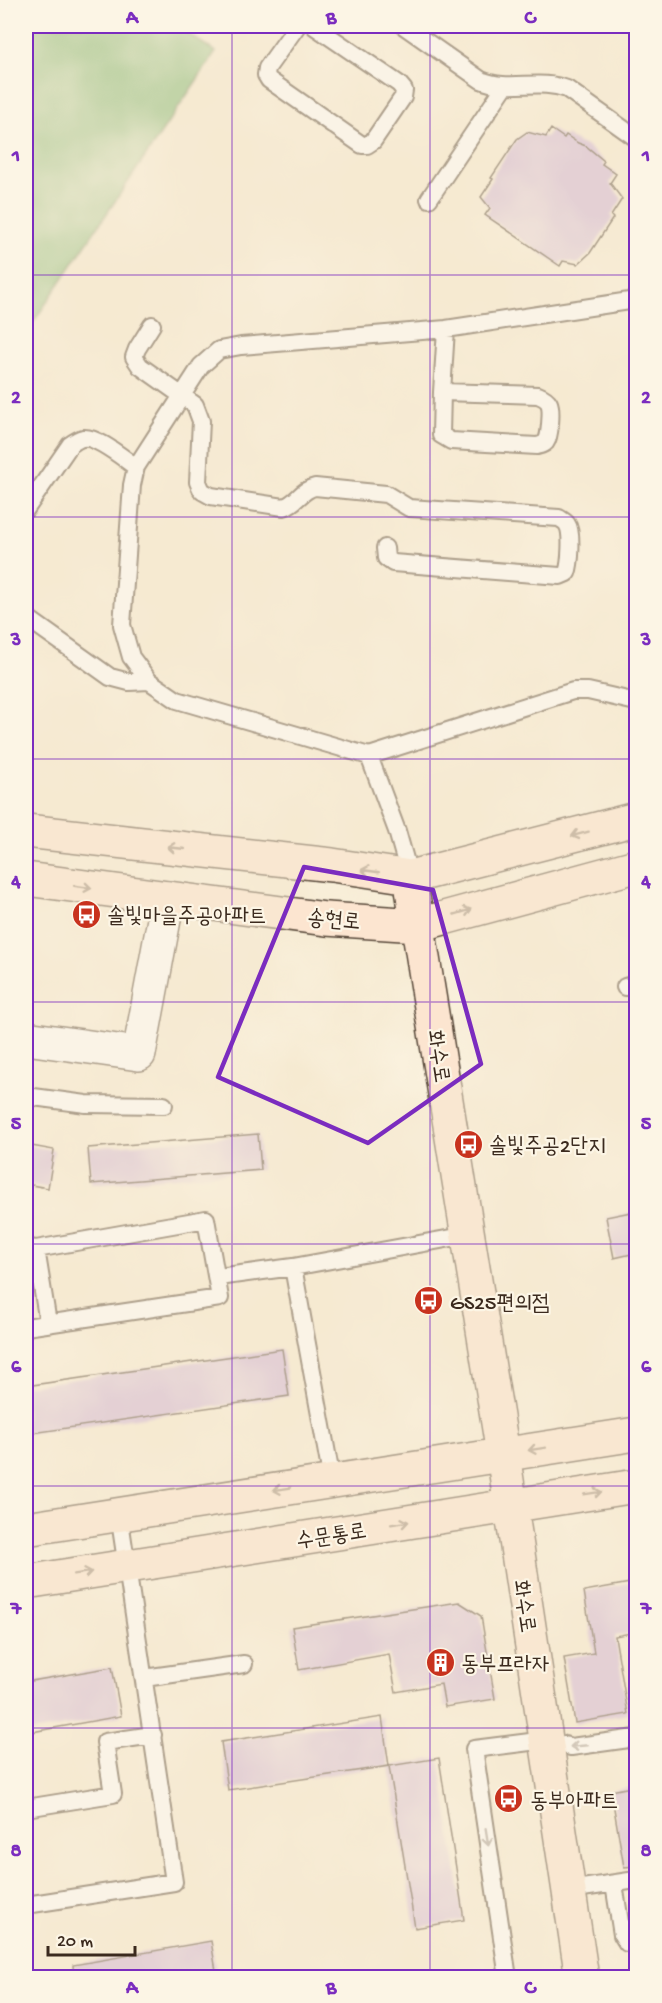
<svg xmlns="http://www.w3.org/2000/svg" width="662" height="2003" viewBox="0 0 662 2003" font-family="'Gochi Hand','Poor Story',sans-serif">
  <rect width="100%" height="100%" fill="#fcf5e5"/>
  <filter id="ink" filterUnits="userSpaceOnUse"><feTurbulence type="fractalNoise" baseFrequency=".0167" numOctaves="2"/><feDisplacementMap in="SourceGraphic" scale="12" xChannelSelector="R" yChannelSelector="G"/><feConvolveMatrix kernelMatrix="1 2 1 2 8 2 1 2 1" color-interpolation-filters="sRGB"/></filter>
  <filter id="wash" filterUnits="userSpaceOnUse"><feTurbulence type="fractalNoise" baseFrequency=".008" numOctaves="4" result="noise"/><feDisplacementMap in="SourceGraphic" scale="24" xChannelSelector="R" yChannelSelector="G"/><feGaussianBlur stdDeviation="1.35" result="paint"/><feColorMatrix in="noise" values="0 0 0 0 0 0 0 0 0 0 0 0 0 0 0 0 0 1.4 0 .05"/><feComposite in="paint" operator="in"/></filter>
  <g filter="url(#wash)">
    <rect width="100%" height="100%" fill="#f6ead1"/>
    <path fill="#84ba77" stroke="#60724a" stroke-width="1.5" d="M26,26H176L216,52L26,333Z"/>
    <g id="blocks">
      <path fill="#ceb2d8" d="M551,129L564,138L566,135L578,143L586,146L604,161L602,164L616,174L610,183L622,199L611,216L613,218L590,253L578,264L563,261L560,266L485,215L490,208L481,197L493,179L491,178L517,139L527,132L546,137Z
        M258,1134L261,1170L91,1184L88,1148Z
        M26,1145L54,1150L48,1188L26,1184Z
        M636,1211V1253L614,1258L606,1217Z
        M282,1349L289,1396L26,1434V1386Z
        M636,1582V1632L615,1636L628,1714L575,1723L564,1658L594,1653L584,1591Z
        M459,1602L481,1616L495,1699L445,1707L441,1684L396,1692L389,1654L299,1670L292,1627Z
        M112,1667L121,1716L26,1733V1682Z
        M382,1717L389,1766L228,1790L221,1742Z
        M439,1758L464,1920L415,1928L389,1766Z
        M636,1786V1866L624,1867L611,1791Z
        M211,1941L217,1977H74L73,1965Z"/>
    </g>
  </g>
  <g filter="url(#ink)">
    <use href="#blocks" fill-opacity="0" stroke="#574739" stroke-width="1.5"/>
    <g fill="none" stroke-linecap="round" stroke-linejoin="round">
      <defs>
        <path id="lane" d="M297,26L267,68L266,75L269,80L362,145H367L373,141L403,97L404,90L399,84L314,26
          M404,26L481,80C509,92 539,78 567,89L636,138
          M429,199L505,86
          M636,300L446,329L241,346L219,350L201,366L136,467L132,485L122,625L131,657L149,681L177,700L369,756L573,691H588L636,702
          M152,325L137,349L134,357L140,366L195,405L201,421L198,482L202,491L211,496L284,507C297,503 301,490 315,487L386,494L409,508L559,518C562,520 566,522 567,524C573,533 570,565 567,573L560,576L393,563L386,558L385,548
          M442,392L538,395C543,397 547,399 549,403C552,409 550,437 546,442C543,445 541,445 537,446L451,441L441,435L442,392L446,329
          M26,509L70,445C74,442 78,439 83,438C97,436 124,459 136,467
          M26,617L110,677L129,682L149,681
          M369,756L397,831L410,877
          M625,987L636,984
          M26,1096L86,1104L164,1105
          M26,1247L36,1249L206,1219L220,1298L26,1327
          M36,1249L48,1323
          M218,1277L293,1267
          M332,1481L293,1267L468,1235
          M144,1678L244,1664
          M26,1808L113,1794L105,1742L153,1735
          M614,1884L622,1935L627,1943L636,1945
          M569,1890L636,1880
          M26,1905L174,1882L119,1514
          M508,1978L474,1749L546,1740L571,1747L636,1738"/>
        <path id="street" d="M26,1038L139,1054L168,898"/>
        <path id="secondary" d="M26,831L332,865L410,877L636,819
          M410,877L503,1454L582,1978
          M26,879L326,919L418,925L636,866
          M26,1529L636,1434
          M26,1582L636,1486"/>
      </defs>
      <use href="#lane" stroke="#574739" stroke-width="20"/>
      <use href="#street" stroke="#574739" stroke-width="36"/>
      <use href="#secondary" stroke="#574739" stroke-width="36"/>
      <use href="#lane" stroke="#fff" stroke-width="16"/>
      <use href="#street" stroke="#fff" stroke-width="33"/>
      <use href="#secondary" stroke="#fce5d0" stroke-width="33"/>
    </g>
    <defs><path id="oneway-shaft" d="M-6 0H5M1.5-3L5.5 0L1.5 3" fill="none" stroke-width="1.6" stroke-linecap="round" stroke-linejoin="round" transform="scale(1.5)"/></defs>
    <g stroke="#9c8877">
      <use href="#oneway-shaft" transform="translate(580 834) rotate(165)"/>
      <use href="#oneway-shaft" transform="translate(176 848) rotate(-174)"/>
      <use href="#oneway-shaft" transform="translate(370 871) rotate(-172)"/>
      <use href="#oneway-shaft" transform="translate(83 887) rotate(8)"/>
      <use href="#oneway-shaft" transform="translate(463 912) rotate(-16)"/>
      <use href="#oneway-shaft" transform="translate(537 1449) rotate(171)"/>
      <use href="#oneway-shaft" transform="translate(282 1489) rotate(171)"/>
      <use href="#oneway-shaft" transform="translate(593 1493) rotate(-9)"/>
      <use href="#oneway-shaft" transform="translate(400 1523) rotate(-9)"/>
      <use href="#oneway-shaft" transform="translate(83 1573) rotate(-9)"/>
    </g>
    <g stroke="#a79f9a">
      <use href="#oneway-shaft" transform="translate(579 1746) rotate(175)"/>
      <use href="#oneway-shaft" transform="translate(487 1837) rotate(81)"/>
    </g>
  </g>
  <path d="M0 0H662V2003H0ZM304,867L433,890L481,1064L368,1143L218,1077Z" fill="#f6ead1" fill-opacity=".55" fill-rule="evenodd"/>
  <path fill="none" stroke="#7b2cbf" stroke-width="4.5" stroke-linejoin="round" d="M304,867L433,890L481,1064L368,1143L218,1077Z"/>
  <path fill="none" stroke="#7b2cbf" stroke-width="1.5" stroke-opacity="0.55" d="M232,26V1978M430,26V1978M26,275H636M26,517H636M26,759H636M26,1002H636M26,1244H636M26,1486H636M26,1728H636"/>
  <defs>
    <symbol id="bus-disc" viewBox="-11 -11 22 22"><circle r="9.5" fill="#c8321e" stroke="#fcf5e5"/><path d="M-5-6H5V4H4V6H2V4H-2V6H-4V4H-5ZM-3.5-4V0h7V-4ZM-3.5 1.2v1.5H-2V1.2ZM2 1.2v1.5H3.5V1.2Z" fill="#fff"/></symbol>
    <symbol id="building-disc" viewBox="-11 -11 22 22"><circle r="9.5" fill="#c8321e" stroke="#fcf5e5"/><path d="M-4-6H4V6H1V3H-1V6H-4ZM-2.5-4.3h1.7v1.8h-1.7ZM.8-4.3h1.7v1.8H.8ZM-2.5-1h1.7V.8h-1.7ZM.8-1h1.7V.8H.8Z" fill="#fff"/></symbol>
  </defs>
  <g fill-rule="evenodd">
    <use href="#bus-disc" x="70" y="898" width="33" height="33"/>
    <use href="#bus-disc" x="452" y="1128" width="33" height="33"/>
    <use href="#bus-disc" x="412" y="1284" width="33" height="33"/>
    <use href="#building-disc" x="424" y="1646" width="33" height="33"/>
    <use href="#bus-disc" x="492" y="1782" width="33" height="33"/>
  </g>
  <g text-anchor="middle" stroke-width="4.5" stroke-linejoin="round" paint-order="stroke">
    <g font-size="22" fill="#3b2a1e" stroke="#fcf5e5" text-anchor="start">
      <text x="107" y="922">솔빛마을주공아파트</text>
      <text x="489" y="1152">솔빛주공2단지</text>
      <text x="450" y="1309">GS25편의점</text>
      <text x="461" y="1670">동부프라자</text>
      <text x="530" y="1807">동부아파트</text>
    </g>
    <g font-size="22" fill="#3b2a1e" stroke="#fcf5e5">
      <text transform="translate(334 918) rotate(5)" y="8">송현로</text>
      <text transform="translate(440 1056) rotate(81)" y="8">화수로</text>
      <text transform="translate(331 1534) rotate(-9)" y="8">수문통로</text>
      <text transform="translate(526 1606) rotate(81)" y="8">화수로</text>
    </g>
  </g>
  <rect width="662" height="2003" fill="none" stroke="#fcf5e5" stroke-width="66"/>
  <path d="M48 1946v9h87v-9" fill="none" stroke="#3b2a1e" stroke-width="3"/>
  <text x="57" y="1946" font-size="18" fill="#3b2a1e" stroke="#fcf5e5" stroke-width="4.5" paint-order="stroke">20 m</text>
  <rect x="33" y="33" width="596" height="1937" fill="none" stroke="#7b2cbf" stroke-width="2"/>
  <g font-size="20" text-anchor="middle" font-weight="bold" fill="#7b2cbf">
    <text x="132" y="23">A</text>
    <text x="331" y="23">B</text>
    <text x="530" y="23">C</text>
    <text x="16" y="161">1</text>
    <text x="646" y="161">1</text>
    <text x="16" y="403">2</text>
    <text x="646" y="403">2</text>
    <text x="16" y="645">3</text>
    <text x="646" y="645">3</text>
    <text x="16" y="887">4</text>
    <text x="646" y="887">4</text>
    <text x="16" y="1129">5</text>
    <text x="646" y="1129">5</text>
    <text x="16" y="1372">6</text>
    <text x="646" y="1372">6</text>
    <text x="16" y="1614">7</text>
    <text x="646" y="1614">7</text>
    <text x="16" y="1856">8</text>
    <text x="646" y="1856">8</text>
    <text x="132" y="1993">A</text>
    <text x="331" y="1993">B</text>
    <text x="530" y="1993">C</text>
  </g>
</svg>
